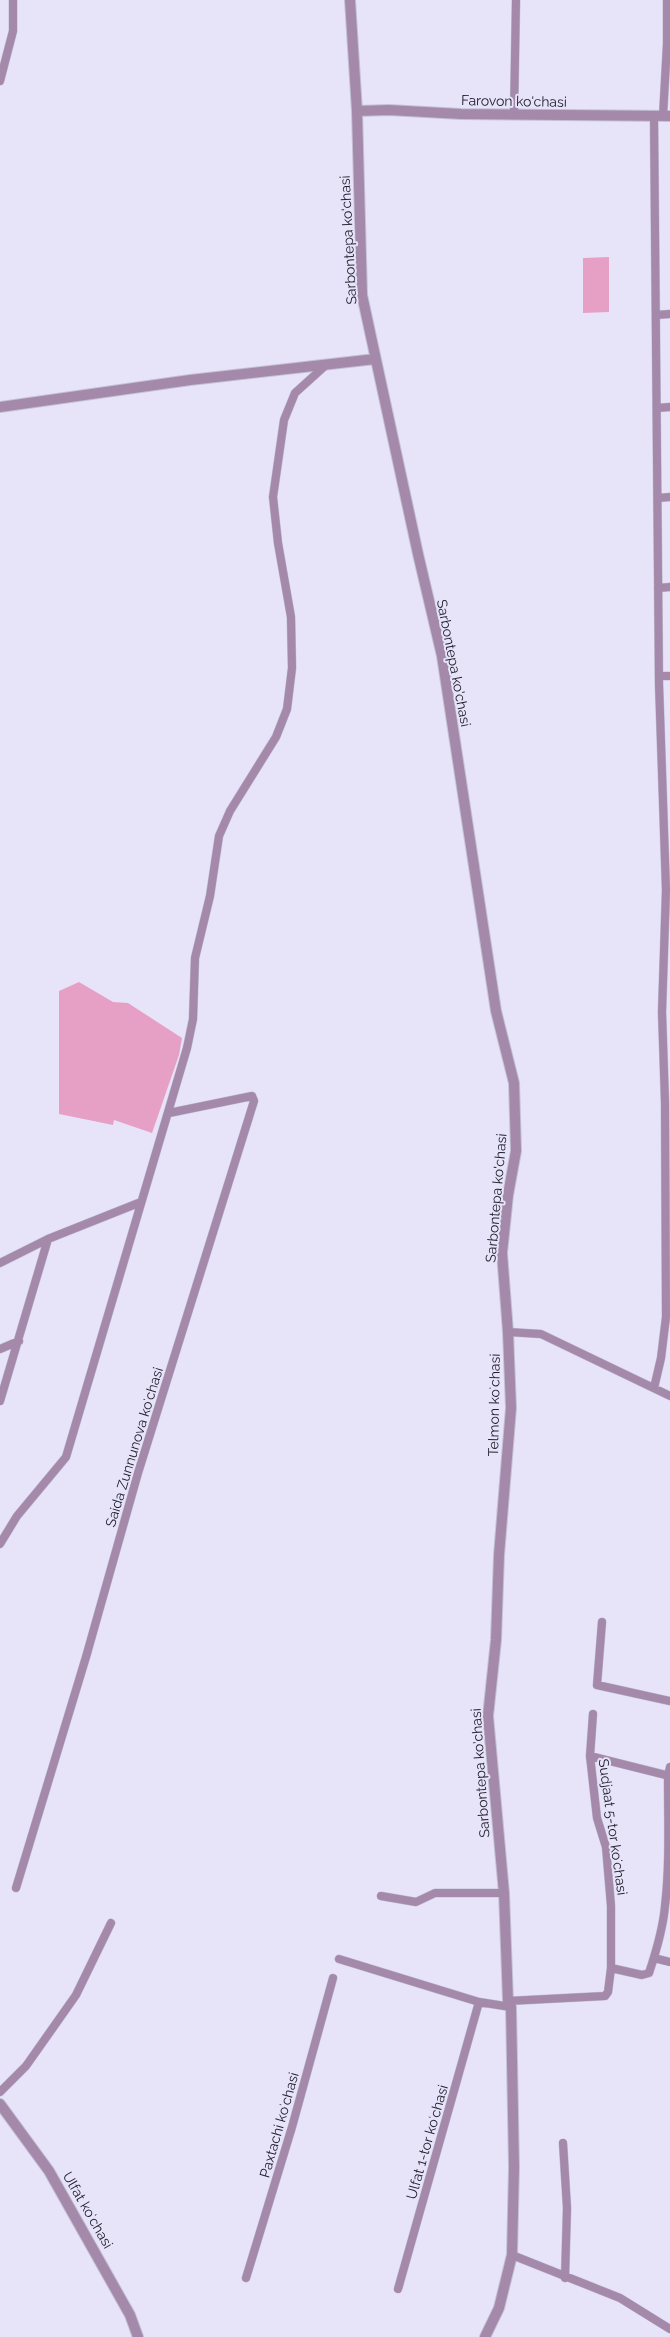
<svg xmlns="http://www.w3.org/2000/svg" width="670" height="2337" viewBox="0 0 670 2337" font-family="Raleway,sans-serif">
  <rect width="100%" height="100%" fill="#e7e4fa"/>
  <path fill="#e7a0c5" d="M609,257V312L583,313V258Z
    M79,982L113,1002L128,1003L182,1038L179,1055L152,1133L114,1120L113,1125L59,1114V991Z"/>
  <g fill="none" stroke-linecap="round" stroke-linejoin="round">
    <defs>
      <path id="minor" d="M0,81L13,31V0
        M514,115L516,0
        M663,116L667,44V0
        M656,315L670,314
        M657,408L670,407
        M658,498L670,497
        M658,588L670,587
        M659,676H670
        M0,1263L48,1239L141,1202
        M508,1332L541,1334L670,1396
        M0,1349L19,1341
        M654,1388L661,1358L666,1317L665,1102L662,1012L666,890L659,684L654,116
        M0,1401L48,1239
        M0,1544L17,1516L66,1457L187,1048L193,1019L195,958L210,896L219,836L230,811L276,737L287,709L292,668L291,617L278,543L273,497L284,420L295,393L326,365
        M602,1622L597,1685L670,1701
        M590,1756L670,1776
        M16,1888L86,1657L138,1473L254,1101L252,1096L169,1113
        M381,1896L416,1902L435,1893H504
        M654,1958L670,1962
        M339,1959L479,2002L511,2007
        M611,1968L642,1975L649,1973C656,1952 663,1929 665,1906C670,1864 668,1819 668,1776L670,1767
        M508,2001L605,1996L608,1992L611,1968V1906L606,1847L597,1818L590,1756L593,1714
        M0,2092L26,2066L76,1995L111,1923
        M563,2143L567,2208L565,2278
        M512,2255L620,2298L670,2329
        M246,2278L292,2127L333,1978
        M398,2289L479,2002"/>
      <path id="tertiary" d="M350,0L357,111L362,295L418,554L442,656L496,1011L514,1083L516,1151L508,1195L502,1253L508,1332L511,1408L499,1555L496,1640L488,1716L504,1893L508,2001L511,2007L514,2167L512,2255L499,2308L485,2337
        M357,111L389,110L461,114L670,116
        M0,407L190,380L375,359
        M0,2104L49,2171L130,2315L138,2337"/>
    </defs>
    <use href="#minor" stroke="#c4c1d5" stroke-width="9"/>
    <use href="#tertiary" stroke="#c4c1d5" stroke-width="12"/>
    <use href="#minor" stroke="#a489ab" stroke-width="8"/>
    <use href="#tertiary" stroke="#a489ab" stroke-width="10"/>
  </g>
  <g text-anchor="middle" stroke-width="4" stroke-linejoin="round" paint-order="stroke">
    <g font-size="14" fill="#23212f" stroke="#e7e4fa">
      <text transform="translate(514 101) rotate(1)" y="5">Farovon ko'chasi</text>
      <text transform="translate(348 240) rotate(-93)" y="5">Sarbontepa ko'chasi</text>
      <text transform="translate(454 663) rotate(79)" y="5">Sarbontepa ko'chasi</text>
      <text transform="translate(496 1198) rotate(-85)" y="5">Sarbontepa ko'chasi</text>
      <text transform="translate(494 1405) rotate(-89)" y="5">Telmon koʻchasi</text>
      <text transform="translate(134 1447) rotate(-73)" y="5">Saida Zunnunova koʻchasi</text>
      <text transform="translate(480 1773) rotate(-94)" y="5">Sarbontepa ko'chasi</text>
      <text transform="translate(613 1827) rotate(82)" y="5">Sudjaat 5-tor koʻchasi</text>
      <text transform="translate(279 2125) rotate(-74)" y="5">Paxtachi koʻchasi</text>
      <text transform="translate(427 2142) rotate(-74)" y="5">Ulfat 1-tor koʻchasi</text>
      <text transform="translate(88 2210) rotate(60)" y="5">Ulfat koʻchasi</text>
    </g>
  </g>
</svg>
